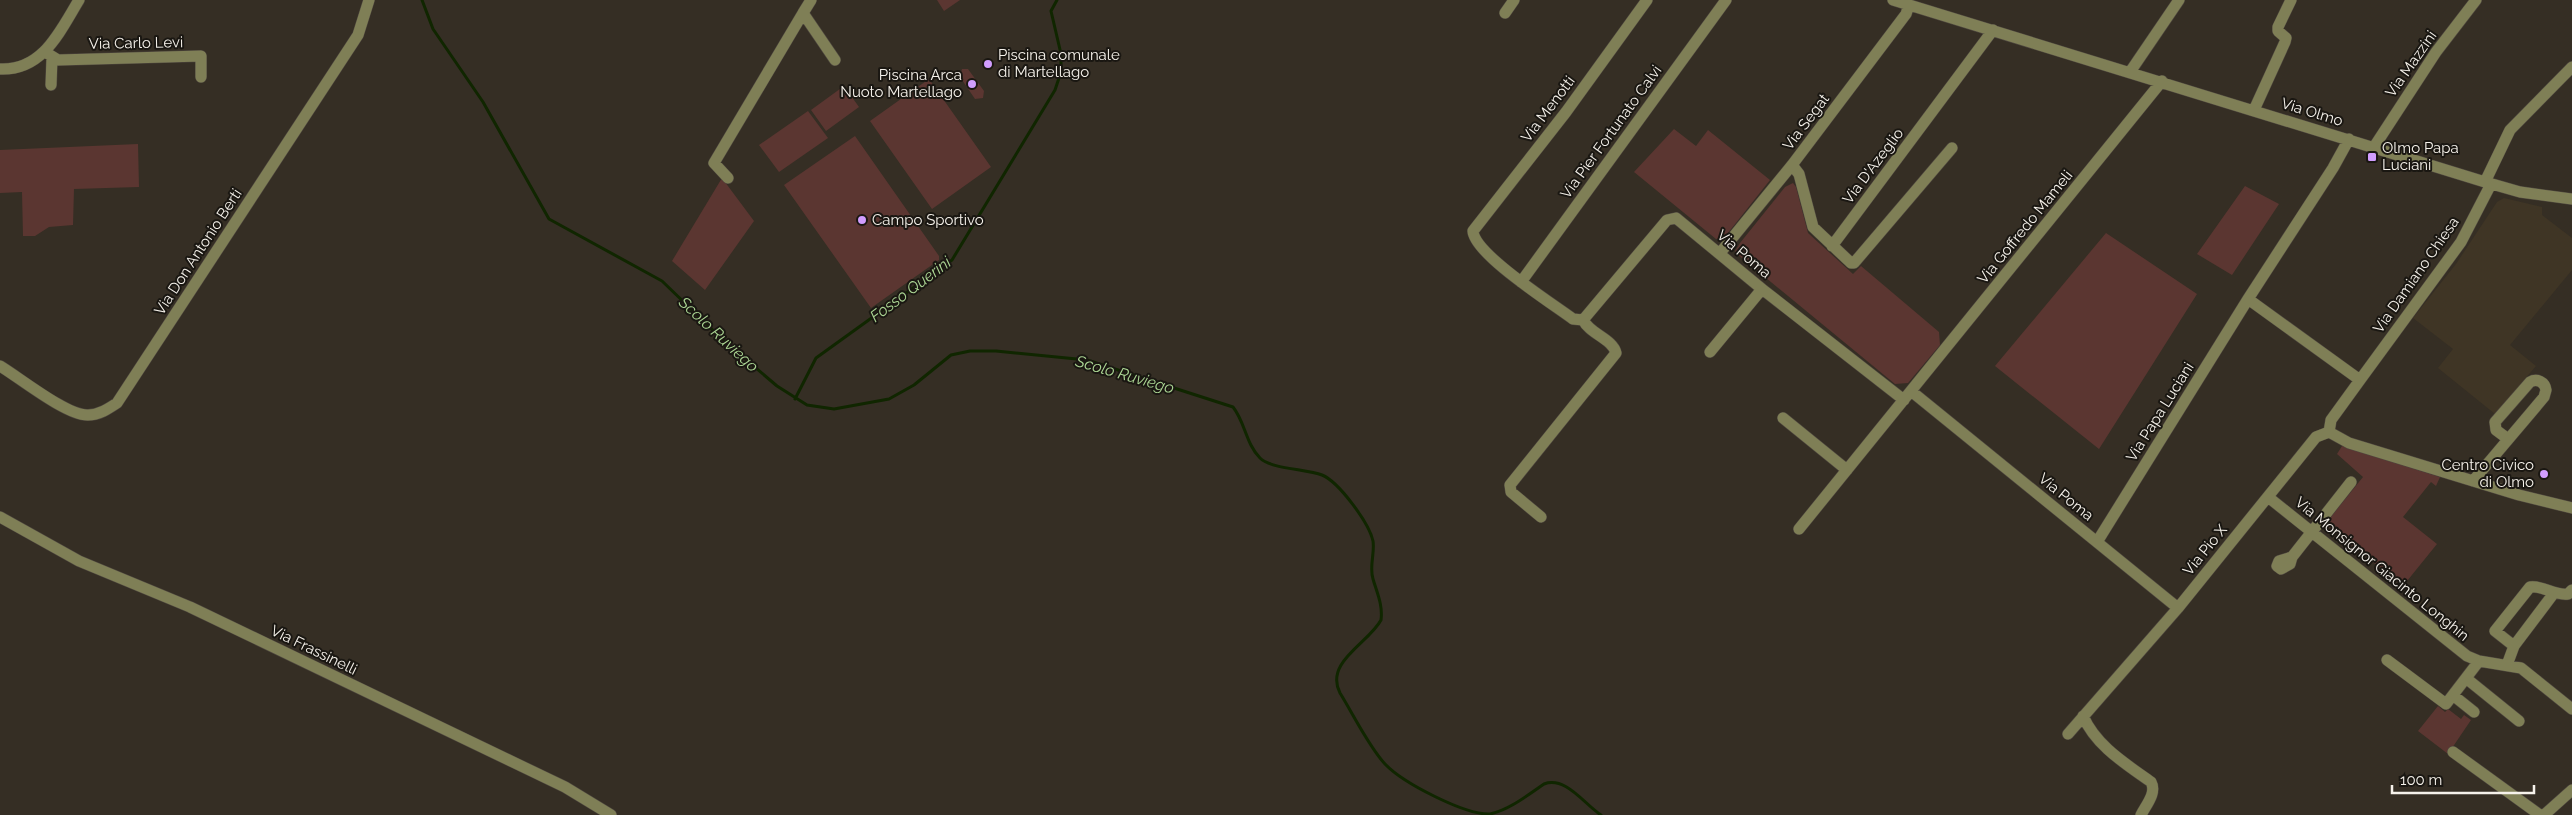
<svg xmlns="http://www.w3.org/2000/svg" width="2572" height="815" viewBox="0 0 2572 815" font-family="Raleway,sans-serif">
  <rect width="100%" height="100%" fill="#352e24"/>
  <path fill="#3f3525" d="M2504,198L2542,207V215L2572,238V270L2510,345L2536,366L2495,414L2438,368L2453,349L2413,318L2456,264L2497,202Z"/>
  <path fill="#5b3631" d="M937,0H960L944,11Z
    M962,69H968L984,91L983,98L975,99L960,77Z
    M929,79L991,167L932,209L870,121Z
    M844,86L859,107L826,131L811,110Z
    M808,111L828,138L779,172L759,145Z
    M1674,129L1696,146L1708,130L1770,180L1724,238L1716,239L1634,172Z
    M855,136L939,256V260L871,308L784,185Z
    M138,144L139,187L74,189L73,225L49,227L35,236H23L22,192L0,193V150Z
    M722,178L754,221L705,290L672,261Z
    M1793,183L1796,187L1808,233L1853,274L1861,266L1939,332L1940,345L1908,383L1895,384L1737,254L1735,251L1740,243L1785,187Z
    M2245,186L2279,204L2232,275L2197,254Z
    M2106,233L2197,294L2099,449L1995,366Z
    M2342,446L2440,477L2436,486L2431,482L2403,517L2437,544L2403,586L2325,524L2363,477L2337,454Z
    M2438,706L2445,712L2448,709L2461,719L2464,715L2471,720L2448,754L2418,731Z"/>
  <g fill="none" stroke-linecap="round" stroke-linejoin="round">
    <path stroke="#102600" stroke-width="3" d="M422,0L433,29L483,102L549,219L662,281L722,339L777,386L807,405L834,409L889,399L914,385L951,355L970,351H996L1087,360L1233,407C1245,422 1246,444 1260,458C1271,469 1306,469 1322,475C1339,482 1369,523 1373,541C1375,553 1369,567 1373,579C1377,593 1383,605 1381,620C1369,643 1324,662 1340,693C1353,714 1369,747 1385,764C1403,783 1465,815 1490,814C1509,810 1528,795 1544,784C1566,776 1584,804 1601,815
      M795,399L816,358L952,260L1055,90L1061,72V54L1051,11L1057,0"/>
    <defs>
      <path id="minor" d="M811,0L803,13L835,60
        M1893,0L2485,182L2520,192L2572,199
        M1505,13L1514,0
        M45,52L58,60L201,56V77
        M0,69C43,71 60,31 79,0
        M2130,72L2179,0
        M51,85L52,58
        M2254,110L2285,42L2286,38L2278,31V27L2291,0
        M2374,147L2436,52L2476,0
        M1792,165L1799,174L1813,227L1851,263H1854L1952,148
        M728,178L714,163L803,13
        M2485,182L2510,130L2572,67
        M1832,246L1993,30
        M1720,253L1792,165L1906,14L1909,5
        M1521,282L1726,0
        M2248,299L2360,380L2331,420L2329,432
        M1583,320L1573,319C1553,304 1474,254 1473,231L1566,112L1647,0
        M1583,320L1667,220L1676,218L1762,289L1904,400
        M1710,352L1762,289
        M0,366C20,378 67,416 88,415C99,415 108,409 117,403L358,35L369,0
        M2360,380L2461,242L2491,184
        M1911,391L2178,608
        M1783,418L1847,470
        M2329,432L2349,443L2519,495L2572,508
        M2473,481L2544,397L2546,390C2545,382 2537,378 2530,382L2495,422L2496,430L2508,439
        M2268,497L2467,656L2479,661L2521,668L2572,709
        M0,517L79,561L190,607L565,787L611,815
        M1541,517L1511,492L1510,485L1616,353C1613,339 1590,334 1583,320
        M1799,529L2162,81
        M2097,542L2248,299L2333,168L2349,139
        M2292,557L2279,561L2277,566L2281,569L2290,564L2292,557L2351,482
        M2514,646L2554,593
        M2387,660L2446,704L2479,661
        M2507,665L2514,646L2495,631L2530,587C2543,585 2554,596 2568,594L2572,590
        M2467,679L2519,721
        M2454,696L2474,712
        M2083,716C2096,746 2126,764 2151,782C2157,793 2146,805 2141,815
        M2068,734L2178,608L2316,437L2329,432
        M2453,752L2540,815
        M2544,815L2572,790"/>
    </defs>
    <use href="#minor" stroke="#504940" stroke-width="12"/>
    <use href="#minor" stroke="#7f7f56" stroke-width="11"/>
  </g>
  <g fill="#d19dfe" stroke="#1a1712" stroke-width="2">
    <circle cx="988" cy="64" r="5"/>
    <circle cx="972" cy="84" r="5"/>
    <rect x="2367" y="152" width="10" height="10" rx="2.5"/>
    <circle cx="862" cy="220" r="5"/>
    <circle cx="2544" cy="474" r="5"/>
  </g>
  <g text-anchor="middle" stroke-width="4" stroke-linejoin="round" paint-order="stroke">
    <g font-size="15" fill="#f6f2eb" stroke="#1a1712">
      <text transform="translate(136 43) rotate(-1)" y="5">Via Carlo Levi</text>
      <text transform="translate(2411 64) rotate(-55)" y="5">Via Mazzini</text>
      <text transform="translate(1548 109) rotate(-53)" y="5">Via Menotti</text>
      <text transform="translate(2312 112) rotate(17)" y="5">Via Olmo</text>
      <text transform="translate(1806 122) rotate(-53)" y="5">Via Segat</text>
      <text transform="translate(1611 132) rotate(-54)" y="5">Via Pier Fortunato Calvi</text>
      <text transform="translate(1873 166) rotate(-53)" y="5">Via D'Azeglio</text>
      <text transform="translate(2025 227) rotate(-51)" y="5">Via Goffredo Mameli</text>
      <text transform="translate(198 252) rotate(-57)" y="5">Via Don Antonio Berti</text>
      <text transform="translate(1744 254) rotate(40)" y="5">Via Poma</text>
      <text transform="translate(2416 275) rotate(-55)" y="5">Via Damiano Chiesa</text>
      <text transform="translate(2160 412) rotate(-58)" y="5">Via Papa Luciani</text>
      <text transform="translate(2066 497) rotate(39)" y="5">Via Poma</text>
      <text transform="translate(2205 550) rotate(-51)" y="5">Via Pio X</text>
      <text transform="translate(2382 569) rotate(39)" y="5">Via Monsignor Giacinto Longhin</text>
      <text transform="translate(314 650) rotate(26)" y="5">Via Frassinelli</text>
    </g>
    <g font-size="15" fill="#f6f2eb" stroke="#1a1712" text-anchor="start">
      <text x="998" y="60">Piscina comunale<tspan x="998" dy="17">di Martellago</tspan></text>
      <text x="962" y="80" text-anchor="end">Piscina Arca<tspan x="962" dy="17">Nuoto Martellago</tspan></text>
      <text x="2382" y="153">Olmo Papa<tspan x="2382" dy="17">Luciani</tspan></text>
      <text x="872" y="225">Campo Sportivo</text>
      <text x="2534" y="470" text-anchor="end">Centro Civico<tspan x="2534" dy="17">di Olmo</tspan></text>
    </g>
    <g font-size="16" font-style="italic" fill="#abd593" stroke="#1a1712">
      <text transform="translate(910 289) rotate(-37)" y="6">Fosso Querini</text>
      <text transform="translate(719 334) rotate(43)" y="6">Scolo Ruviego</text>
      <text transform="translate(1125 374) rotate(16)" y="6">Scolo Ruviego</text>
    </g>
  </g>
  <path d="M2392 785v8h142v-8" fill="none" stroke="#f6f2eb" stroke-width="2.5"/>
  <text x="2400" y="785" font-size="15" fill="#f6f2eb" stroke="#1a1712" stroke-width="4" paint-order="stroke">100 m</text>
</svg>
